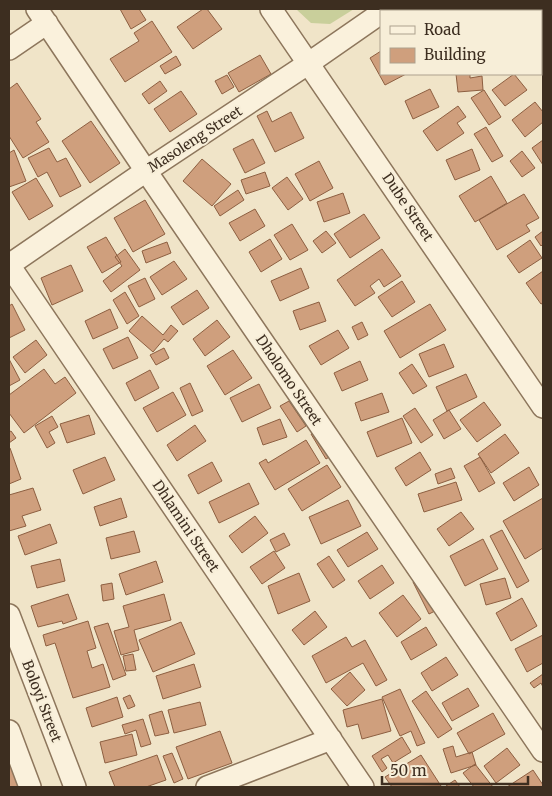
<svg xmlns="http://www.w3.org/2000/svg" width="552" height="796" viewBox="0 0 552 796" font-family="Merriweather,serif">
  <rect width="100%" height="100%" fill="#f0e4c8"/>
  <path fill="#c9cf9b" d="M296,9H354L330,24L311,23Z"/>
  <path fill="#cf9f7d" stroke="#8d5f41" d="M120,9H139L146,20L131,29Z
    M203,9H207L222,29L193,49L177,27Z
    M435,9H473L475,11H437Z
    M152,21L172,52L125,82L110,59L139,41L134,33Z
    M381,51V74H406L385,85L370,58Z
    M260,55L271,74L239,92L228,73Z
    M176,56L181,65L165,74L160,66Z
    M456,74H470V78L482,76L483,90L458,92Z
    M514,74L527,90L505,106L492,90Z
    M227,75L234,87L222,94L215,81Z
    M160,81L167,91L149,104L142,94Z
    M17,83L41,119L36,122L49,142L23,158L9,136V89Z
    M430,89L439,107L413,119L405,101Z
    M484,90L501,117L489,125L471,98Z
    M181,91L197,114L170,132L154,109Z
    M535,102L543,112V122L525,137L512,120Z
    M458,106L466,117L457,123L464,133L437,151L423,131Z
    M267,111L272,122L291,112L304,138L275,152L257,116Z
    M91,121L120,163L90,183L62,141Z
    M486,127L503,156L492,162L474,134Z
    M253,139L265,163L245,173L233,149Z
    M543,140V165L532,148Z
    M49,148L57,162L66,158L81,186L60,197L47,172L38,177L28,158Z
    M472,149L480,170L455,180L446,160Z
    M14,150L26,181L9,187V153Z
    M522,151L535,168L522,177L510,161Z
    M202,159L231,184L212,206L183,181Z
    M319,161L333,188L310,201L295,174Z
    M265,172L270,186L246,194L241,180Z
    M491,176L507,203L475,222L459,196Z
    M287,177L303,199L288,210L272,188Z
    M36,178L53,206L29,220L12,192Z
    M238,190L244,200L220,216L214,206Z
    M343,193L350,213L324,222L317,202Z
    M524,194L539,218L526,225L530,231L497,250L479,220Z
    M145,200L165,234L133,252L114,218Z
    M255,209L265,226L240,241L229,223Z
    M364,214L380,238L350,258L334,234Z
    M292,224L308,250L290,260L274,235Z
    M326,231L336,243L322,253L313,241Z
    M543,231V244L541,246L535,237Z
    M106,237L121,262L102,273L87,247Z
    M270,239L282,259L261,272L249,252Z
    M530,240L542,258L519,273L507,256Z
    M167,242L171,253L146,263L142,251Z
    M125,249L140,270L111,292L103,281L122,266L115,257Z
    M382,249L401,276L384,287L379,279L370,286L375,293L355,306L337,280Z
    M174,261L187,279L162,295L150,277Z
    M71,265L83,291L52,305L41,278Z
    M301,268L309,288L280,301L271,281Z
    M543,271V303L541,304L526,283Z
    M145,278L155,299L139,307L128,286Z
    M402,281L415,302L392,317L378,297Z
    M197,290L209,308L183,325L171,307Z
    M125,292L139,316L127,324L113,300Z
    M319,302L326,321L300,330L293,311Z
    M12,304L25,330L9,338V306Z
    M430,304L446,330L400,358L384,331Z
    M110,309L118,328L93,339L85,321Z
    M142,316L163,335L171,325L178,331L168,342L164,339L153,352L129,331Z
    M217,320L230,337L205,356L193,339Z
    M362,322L368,335L358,340L352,327Z
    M338,330L349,348L321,365L309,346Z
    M128,337L138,358L113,369L103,349Z
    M36,340L47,355L25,373L13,357Z
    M444,344L454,367L429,377L419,354Z
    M164,348L169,358L156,365L150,355Z
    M233,350L252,378L225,395L207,366Z
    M9,359L20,380L9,386Z
    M360,361L368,380L342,391L334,373Z
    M412,364L427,386L413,394L399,373Z
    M44,369L55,384L65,377L76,393L24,433L9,413V395Z
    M150,370L159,388L135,401L126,383Z
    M466,374L477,397L447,411L436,387Z
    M190,383L203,411L192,416L180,388Z
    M259,384L271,408L242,422L230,398Z
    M173,392L186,415L157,432L143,408Z
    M382,393L389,412L361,421L355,403Z
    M289,401L306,426L297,432L280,406Z
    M484,402L501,425L477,442L460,420Z
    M415,408L433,435L421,443L403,416Z
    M449,410L461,429L444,439L433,420Z
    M89,415L95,434L67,443L60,424Z
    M52,416L58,427L49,432L55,443L47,448L35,426Z
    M402,418L412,443L377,457L367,432Z
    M280,419L287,437L263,445L257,428Z
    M195,425L206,441L177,461L167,445Z
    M318,430L334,454L326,459L311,434Z
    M11,431L16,438L9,443V432Z
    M505,434L519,453L491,473L478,454Z
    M306,440L320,463L275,490L259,463L266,459L268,463Z
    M9,448H10L21,479L9,484Z
    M420,452L431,470L406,486L395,468Z
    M105,457L115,480L83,494L73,470Z
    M480,457L495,483L479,492L464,466Z
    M212,462L222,481L198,494L188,475Z
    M327,465L341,487L302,511L288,489Z
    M529,467L539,485L514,501L503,483Z
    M451,468L455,478L438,484L435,474Z
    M456,482L462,500L424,512L418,494Z
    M249,483L259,504L219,523L209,502Z
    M33,488L41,510L22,516L26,526L9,531V495Z
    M121,498L127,517L100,526L94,507Z
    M543,498V548L525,559L503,521Z
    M348,500L361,526L321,544L309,517Z
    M461,512L474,529L449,546L437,529Z
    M255,516L268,533L242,553L229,536Z
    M50,524L57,543L25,555L18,536Z
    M502,530L529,581L517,588L490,536Z
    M134,531L140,552L111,559L106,538Z
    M367,532L378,549L348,567L337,550Z
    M284,533L290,545L276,552L270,540Z
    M483,539L498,569L465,586L450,556Z
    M274,551L285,568L262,584L250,567Z
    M329,556L345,580L333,588L317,564Z
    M60,559L65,581L37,588L31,566Z
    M156,561L163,582L126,595L119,574Z
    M382,565L394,583L370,599L358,581Z
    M299,573L310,601L278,614L268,586Z
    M423,577L439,609L429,614L413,582Z
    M505,578L511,598L486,605L480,584Z
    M112,583L114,599L103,601L101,585Z
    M68,594L77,619L63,624L62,621L38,627L31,606Z
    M164,594L171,620L134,630L139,650L121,655L114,631L129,627L123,606Z
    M403,595L421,619L397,637L379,613Z
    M522,598L537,626L511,641L496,613Z
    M315,611L327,627L304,645L292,630Z
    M88,621L96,648L87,651L92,668L103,664L110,687L73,698L55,643L46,646L43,635Z
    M181,622L195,654L153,672L139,640Z
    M108,623L126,675L113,680L94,627Z
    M426,627L437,645L411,660L401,642Z
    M543,635V663L527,672L515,649Z
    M346,637L352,647L365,640L387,680L376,686L363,663L326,683L312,656Z
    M133,654L136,670L126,671L123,656Z
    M446,657L458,675L432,691L421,673Z
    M194,664L201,687L163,699L156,676Z
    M350,672L365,690L347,706L331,689Z
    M543,674V687L541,683L534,688L530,683Z
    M468,688L479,706L452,721L442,703Z
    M400,689L425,743L417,746L411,731L400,736L382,697Z
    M426,691L452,729L438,738L412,701Z
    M130,695L135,706L128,709L123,698Z
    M117,697L123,717L92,727L86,708Z
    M382,699L391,731L362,739L358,724L347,727L343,710Z
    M200,702L206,725L174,733L168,710Z
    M162,711L169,733L155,736L149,715Z
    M493,713L505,734L469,754L457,733Z
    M143,719L151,744L141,747L136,730L125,734L122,725Z
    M220,731L232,763L188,779L176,747Z
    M132,734L137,755L105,763L100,742Z
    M402,737L411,752L393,763L388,755L381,759L387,768L382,772L372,756Z
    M453,746L456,757L472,752L476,765L451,773L443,749Z
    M507,748L520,765L496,783L484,766Z
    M172,753L183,779L174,783L163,756Z
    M157,755L166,780L146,787H115L109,772Z
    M421,755L441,786L392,787L385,777Z
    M9,757L21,787H9Z
    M475,764L493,787H474L463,773Z
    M533,770L543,785V787H507Z
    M455,780L460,787H447L446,786Z"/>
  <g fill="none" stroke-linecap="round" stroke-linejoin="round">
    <defs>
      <path id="minor" d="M37,9L146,171L543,751
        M271,9L543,407
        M508,9L509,11
        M9,49L47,23
        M541,57L543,61
        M9,265L363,787
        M9,265L146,171L309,63L381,13
        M9,615L75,787
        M9,731L30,787
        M207,787L331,739"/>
    </defs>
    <use href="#minor" stroke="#8d765c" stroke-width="24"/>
    <use href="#minor" stroke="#faf1dc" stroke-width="21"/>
  </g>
  <g text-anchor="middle" stroke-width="4" stroke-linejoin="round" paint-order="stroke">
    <g font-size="14" fill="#3d2e20" stroke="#f7eed8">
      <text transform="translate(195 139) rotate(-33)" y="5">Masoleng Street</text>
      <text transform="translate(408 207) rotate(56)" y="5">Dube Street</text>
      <text transform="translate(289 380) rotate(56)" y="5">Dholomo Street</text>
      <text transform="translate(186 526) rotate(56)" y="5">Dhlamini Street</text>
      <text transform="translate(42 701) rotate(69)" y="5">Boloyi Street</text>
    </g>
  </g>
  <rect width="552" height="796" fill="none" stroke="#3d2e20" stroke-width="20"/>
  <rect x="380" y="10" width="162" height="65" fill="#f7eed8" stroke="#ada18e"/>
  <rect x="390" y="26" width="25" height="8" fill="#faf1dc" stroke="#ada18e"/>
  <text x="424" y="35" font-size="15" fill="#3d2e20">Road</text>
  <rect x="390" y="48" width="25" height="15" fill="#cf9f7d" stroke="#ada18e"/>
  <text x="424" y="60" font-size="15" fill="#3d2e20">Building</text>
  <path d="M382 776v8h146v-8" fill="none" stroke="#3d2e20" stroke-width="2.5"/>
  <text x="390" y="776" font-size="15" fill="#3d2e20" stroke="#f7eed8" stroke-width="4" paint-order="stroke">50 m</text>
</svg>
